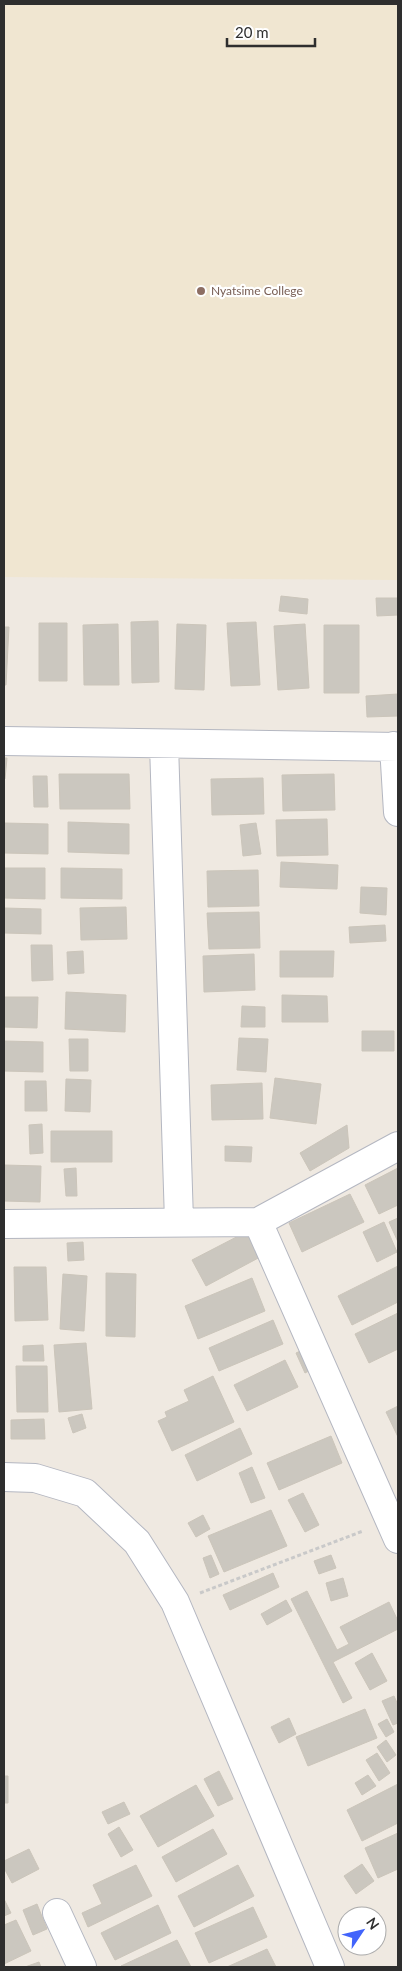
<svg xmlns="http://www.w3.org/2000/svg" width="402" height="1971" viewBox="0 0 402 1971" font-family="Lato,sans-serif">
  <rect width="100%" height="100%" fill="#efe9e1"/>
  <path fill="#f0e6d1" d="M4,4H398V580L4,577Z"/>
  <path fill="#cbc7bf" stroke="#cbc5ba" d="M281,596L308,599L307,614L279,611Z
    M376,598H398V615L377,616Z
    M158,621L159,682L132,683L131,622Z
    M256,622L260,685L231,686L227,623Z
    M39,623H67V681H39Z
    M118,624L119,685H84L83,625Z
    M177,624L206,625L204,690L175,689Z
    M305,624L309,688L278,690L274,626Z
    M324,625H359V693H324Z
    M4,627H9L6,685H4Z
    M398,694V716L367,717L366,696Z
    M4,758H7L5,779H4Z
    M59,774H129L130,809H60Z
    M334,774L335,810L283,811L282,775Z
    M33,776H47L48,807H34Z
    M263,778L264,814L212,815L211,779Z
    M327,819L328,855L277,856L276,820Z
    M68,822L129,824V854L68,852Z
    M4,823L48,824V854L4,853Z
    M256,823L261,854L243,856L240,825Z
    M281,862L338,865L337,889L280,887Z
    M4,868H45V899L4,898Z
    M61,868L122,869V899L61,898Z
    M258,870L259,906L208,907L207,871Z
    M361,887L387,888L386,915L360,913Z
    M126,907L127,939L81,940L80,908Z
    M4,908L41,909V934L4,933Z
    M259,912L260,948L209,949L207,913Z
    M385,925L386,941L350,943L349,927Z
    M31,945H52L53,980L32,981Z
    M83,951L84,973L68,974L67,952Z
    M280,951H334L333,977H280Z
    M254,954L255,990L204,992L203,956Z
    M66,992L126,995L125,1032L65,1029Z
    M282,995L327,996L328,1022H282Z
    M4,997H38L37,1028L4,1027Z
    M242,1006L265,1007V1027H241Z
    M362,1031H394V1051H362Z
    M239,1038L268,1039L266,1072L237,1070Z
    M69,1039H88V1071H70Z
    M4,1041L43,1042V1072L4,1071Z
    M275,1078L321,1084L316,1124L270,1118Z
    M66,1079L91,1080L90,1112L65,1111Z
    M25,1081H46L47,1111H25Z
    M262,1083L263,1119L212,1120L211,1085Z
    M42,1124L43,1153L30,1154L29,1125Z
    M347,1125L349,1148L310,1171L300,1153Z
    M51,1131H112V1162H51Z
    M225,1146L252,1147L251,1162L225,1161Z
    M4,1165L41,1166L40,1202L4,1201Z
    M76,1168L77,1196H66L64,1169Z
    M398,1168V1205L379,1214L365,1185Z
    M350,1194L364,1222L302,1252L289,1223Z
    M398,1218V1242L389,1222Z
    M384,1222L397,1252L377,1262L363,1232Z
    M248,1231L262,1256L206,1286L192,1260Z
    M83,1242L84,1260L68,1261L67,1243Z
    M398,1266V1302L352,1325L338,1296Z
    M14,1267H46L48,1320L15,1321Z
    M106,1273L136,1274L135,1337L106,1336Z
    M63,1274L87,1276L84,1331L60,1329Z
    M252,1278L265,1311L198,1339L185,1306Z
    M398,1313V1349L369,1363L355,1334Z
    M273,1320L283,1344L219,1371L209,1348Z
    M86,1343L92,1409L59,1412L54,1345Z
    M43,1345L44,1361H23V1346Z
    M309,1347L318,1366L305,1373L296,1353Z
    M285,1360L298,1387L247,1411L234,1385Z
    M16,1366H47L48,1412H17Z
    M213,1376L234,1422L172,1451L158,1421L167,1417L165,1412L189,1401L184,1390Z
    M398,1406V1437L386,1412Z
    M82,1414L86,1428L73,1433L68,1418Z
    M44,1419L45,1439H11V1420Z
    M240,1428L252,1454L197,1481L185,1455Z
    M331,1436L342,1463L279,1490L267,1463Z
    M252,1467L265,1498L251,1503L239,1473Z
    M303,1493L319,1525L305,1532L288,1500Z
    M271,1510L287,1546L224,1572L208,1536Z
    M203,1515L210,1529L196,1537L188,1523Z
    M211,1555L219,1574L210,1578L203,1558Z
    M331,1555L336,1568L319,1574L314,1561Z
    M273,1573L279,1587L230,1610L223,1595Z
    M343,1578L348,1596L331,1601L326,1583Z
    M307,1591L337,1650L349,1644L340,1627L389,1602L398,1621V1629L333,1662L352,1698L343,1703L291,1599Z
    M286,1600L292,1611L267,1625L261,1614Z
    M372,1653L387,1681L370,1690L355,1663Z
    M394,1696L398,1705V1723L393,1725L382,1701Z
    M365,1709L377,1738L308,1766L296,1737Z
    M289,1718L296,1734L279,1743L271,1727Z
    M387,1719L394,1732L386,1737L378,1724Z
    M386,1740L396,1755L387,1762L377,1747Z
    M377,1753L390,1773L379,1781L366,1760Z
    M219,1771L233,1799L218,1806L204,1779Z
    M368,1775L376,1786L362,1795L355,1783Z
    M4,1776H8V1803H4Z
    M398,1784V1823L362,1841L347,1810Z
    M196,1785L214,1816L158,1847L140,1816Z
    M124,1802L130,1814L108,1824L102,1812Z
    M119,1827L133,1850L121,1857L108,1834Z
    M213,1829L227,1854L176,1882L162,1857Z
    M398,1833V1869L378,1878L365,1848Z
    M29,1849L39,1869L12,1883L4,1868V1861Z
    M362,1864L374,1881L356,1894L344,1876Z
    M136,1865L152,1896L88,1927L82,1913L102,1904L93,1885Z
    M238,1865L254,1896L194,1927L178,1896Z
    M4,1899L11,1913L4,1916Z
    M37,1904L47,1929L33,1935L23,1910Z
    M158,1905L171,1933L115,1960L101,1933Z
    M253,1907L267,1937L209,1963L195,1933Z
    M16,1920L31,1951L4,1964V1925Z
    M177,1940L191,1967L121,1966Z
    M267,1949L276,1967H227Z
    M39,1962L41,1967H25Z"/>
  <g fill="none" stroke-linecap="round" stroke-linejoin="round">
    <defs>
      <path id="minor" d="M4,741L398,747
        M164,744L179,1221
        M394,746L398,812
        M258,1222L398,1539
        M4,1224L258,1222L398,1146
        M4,1477L35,1478L85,1493L137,1542L175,1602L330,1967
        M57,1913L82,1967"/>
    </defs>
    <use href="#minor" stroke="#b4b7c1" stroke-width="30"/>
    <path stroke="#c9c9c9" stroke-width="3" stroke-dasharray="4 2.5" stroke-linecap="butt" d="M200,1593L363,1531"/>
    <use href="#minor" stroke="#fff" stroke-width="28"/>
  </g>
  <circle fill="#8d6e63" stroke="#fff" stroke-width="2" cx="201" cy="291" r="5"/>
  <g text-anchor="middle" stroke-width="4.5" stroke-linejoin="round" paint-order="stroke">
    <g font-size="12" fill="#785e54" stroke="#fff" text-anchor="start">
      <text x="211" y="295">Nyatsime College</text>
    </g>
  </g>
  <rect width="402" height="1971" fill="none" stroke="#2e2e2e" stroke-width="10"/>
  <g transform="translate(362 1931) rotate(55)"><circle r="24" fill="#ffffff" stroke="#ababab"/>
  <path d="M0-4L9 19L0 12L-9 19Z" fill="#4264fb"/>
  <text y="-8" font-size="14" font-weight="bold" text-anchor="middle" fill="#2e2e2e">N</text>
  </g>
  <path d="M227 38v8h88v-8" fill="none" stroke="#2e2e2e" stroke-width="2.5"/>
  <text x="235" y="38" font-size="15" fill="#2e2e2e" stroke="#ffffff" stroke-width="4" paint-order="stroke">20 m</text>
</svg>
